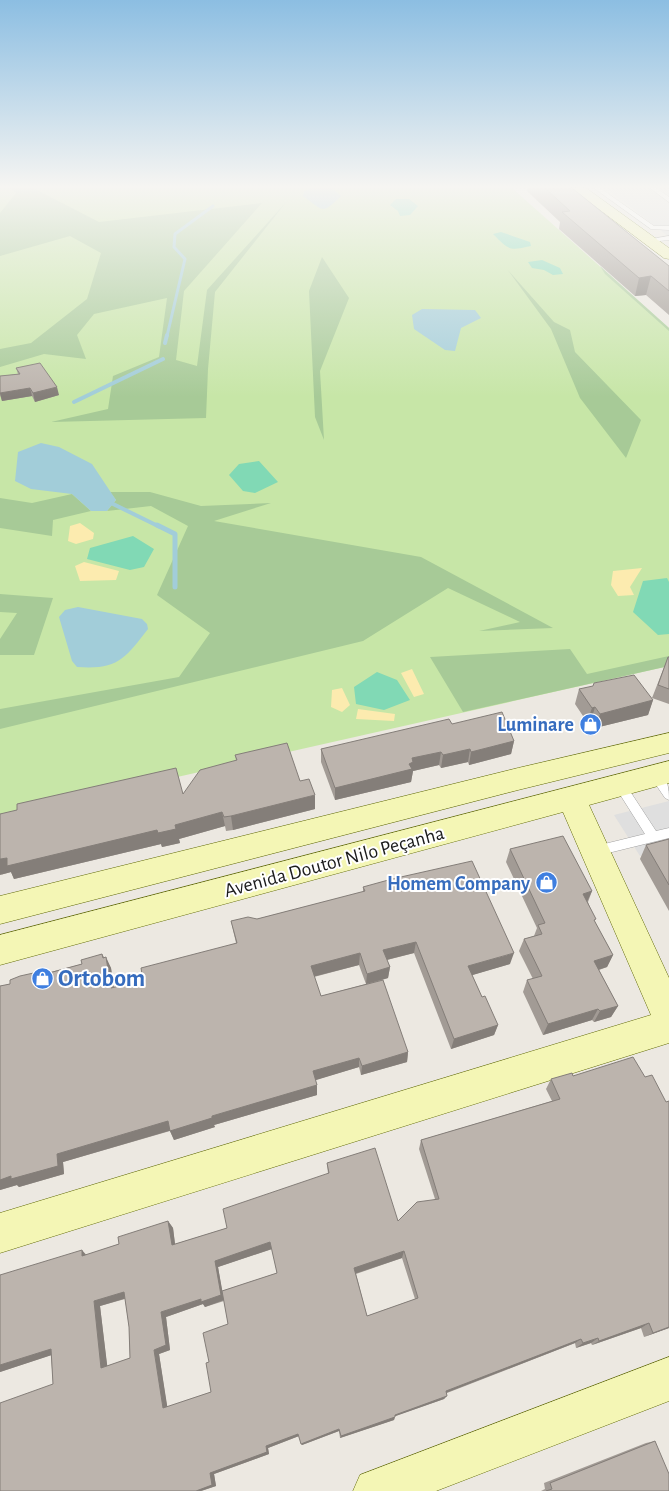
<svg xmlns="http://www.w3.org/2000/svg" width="669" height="1491" viewBox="0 0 669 1491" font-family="'Alegreya Sans',sans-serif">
  <rect width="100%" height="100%" fill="#ece8e1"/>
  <path fill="#c7e6a7" d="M0,188H512L669,328V666L0,817Z"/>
  <path fill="#a7ca97" d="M10,188H33L99,222L262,203L184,291L176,360L197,366L207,290L287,201L215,292L208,369L206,418L51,422L108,409L113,376L159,357L167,298L94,314L77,335L86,359L44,354L0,367V349L31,343L87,299L101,253L70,236L0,256V213L16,193Z
    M322,257L349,298L320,371L324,440L315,417L309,291Z
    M600,266L669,328V331L605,274Z
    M507,269L554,322L570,330L575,352L641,420L626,458L580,398L551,329Z
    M110,492H150L201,506L271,503L214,521L421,557L553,628L479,631L520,622L448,588L363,641L0,729V709L179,677L210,633L157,595L188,526L151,506L107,511L116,500Z
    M72,494L91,511L53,520L52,536L0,528V498L32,503Z
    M0,594L53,598L34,655H0V639L17,613L0,612Z
    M570,649L587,674L669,656V666L463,712L430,657Z"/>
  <path fill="#fcebaf" d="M80,523L94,533L93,539L76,544L68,541L70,526Z
    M84,562L119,571L116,580L80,581L75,566Z
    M642,568L630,587L634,595L618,596L611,585L613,571Z
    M412,669L424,694L414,697L401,673Z
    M342,688L350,705L342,712L331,707L332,690Z
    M358,709L395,714L394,721L356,719Z"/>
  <path fill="#81d9b5" d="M396,199H409L418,206L410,215L400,216L398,211L390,205Z
    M501,232L530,242L531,246C509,251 509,250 493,234Z
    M542,260L560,268L563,274L553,275L544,270L532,268L528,262Z
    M259,461L278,482L255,493L243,491L229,475L239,464Z
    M133,536L154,549L144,567L130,570L87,559L90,548Z
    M667,578L669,582V634L658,635L633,612L643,581Z
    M377,672L397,680L410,700L384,710L356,704L354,687Z"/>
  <path fill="#dfdfdf" d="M606,188H665L669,190V237Z
    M669,801V848L640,856L614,815Z"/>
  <path fill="#a2cdd9" d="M313,188H332L341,196C321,216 323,210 303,196L304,191Z
    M422,309L475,310L481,318L461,328L455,351L445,350L414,329L412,315Z
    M41,443L59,447L92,464L116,500L107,511H91L72,494L31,489L15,481L18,452Z
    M78,607L142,619L147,624L148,629C125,659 117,670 77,667L72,661L59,617L65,610Z"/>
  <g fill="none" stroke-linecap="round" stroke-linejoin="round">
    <path stroke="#a2cdd9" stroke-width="3" d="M167,336L185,259L174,247L175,234L213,206"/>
    <path stroke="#a2cdd9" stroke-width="4" d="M165,343L167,335
      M74,402L163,359
      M107,501L160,527"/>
    <path stroke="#a2cdd9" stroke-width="5" d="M157,525L175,534V587"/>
    <defs>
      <path id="lane" d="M594,188H600L654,226H669V230L651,229Z
        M650,188H656L669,197V202Z
        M669,236V240L649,242L646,240Z
        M656,771C668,775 669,789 669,800L665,798L650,776L652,773Z
        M620,780L624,782L656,831L669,828V838L596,856L592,855L590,851L592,847L645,834L614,785L616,782Z"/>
      <path id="secondary" d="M571,188H586L669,248V259L664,258Z
        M669,733V753L518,790L0,924V896L518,768Z
        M669,761V783L589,805L669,978V1043L0,1253V1213L651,1015L563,812L0,965V935Z
        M669,1357V1401L436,1491H353L360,1475Z"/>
    </defs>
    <use href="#lane" stroke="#a2a2a2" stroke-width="1"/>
    <use href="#secondary" stroke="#626b09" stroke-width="1"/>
    <use href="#lane" fill="#fff" fill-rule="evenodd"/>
    <use href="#secondary" fill="#f4f6b5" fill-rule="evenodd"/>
  </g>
  <path fill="#a29b95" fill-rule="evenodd" d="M527,188H572L669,266V315L646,295L635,296L559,229L560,222L527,191Z
    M16,368L59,395L35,402L32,396L2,401L0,395V376L18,374Z
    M668,657H669V704L652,698Z
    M579,689L653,700L648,715L595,728L591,721L587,722L575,704Z
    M452,724L514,741L511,754L469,765L468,762L441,768L439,765L413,771L411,782L335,800L321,762V749Z
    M235,755L300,781L315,809L233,830L226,831L225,826L179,839L180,843L162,847L161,844L14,879L11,872L0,875L183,794L236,760Z
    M669,839V911L640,859L646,845Z
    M510,849L592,891L588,902L595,922L613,955L607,967L599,970L618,1006L611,1017L594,1022L592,1020L543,1035L523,992L527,980L533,979L519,951L524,939L534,936L537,928L506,862Z
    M363,887L510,964L472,975L482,997L498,1025L494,1035L451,1049L414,953L387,960L390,967L388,978L373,983L408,1052L407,1062L361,1075L359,1067L315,1080L317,1095L214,1125L215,1127L174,1140L170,1131L63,1162L64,1174L19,1187L17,1185L0,1190V986L10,984L38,972L39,975L82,964L102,954L111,968L114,987L143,980L236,943L231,921L257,919L363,892ZM359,965L366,984L321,996L314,977Z
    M551,1079L669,1328L644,1337L641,1328L592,1345L591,1343L576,1348L575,1343L447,1393L444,1399L395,1416L394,1420L340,1438L339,1431L302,1445L299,1436L268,1448L269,1454L214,1474L216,1486L201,1491H0L53,1384L51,1355L0,1372V1275L86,1255L119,1244L168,1221L173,1228L175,1244L227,1228L328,1174L327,1163L398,1221L435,1199L419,1149L421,1140L552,1101L546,1089ZM272,1249L277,1273L222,1291L218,1267ZM402,1258L415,1299L367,1316L356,1274ZM125,1299L129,1327L130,1358L107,1366L100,1306ZM224,1301L228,1324L209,1362L211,1392L167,1407L159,1354L170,1350L166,1317L203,1304L205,1307Z
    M655,1441L669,1491H541L545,1489L544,1483L646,1443Z"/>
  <path fill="#847e79" d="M651,276L646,295L635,296L639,278Z
    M57,387L59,395L35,402L33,393Z
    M30,388L32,396L2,401L0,393Z
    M653,700L648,715L595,728L600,714Z
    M595,707L591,721L587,722L592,708Z
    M514,741L511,754L469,765L471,752Z
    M470,749L468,762L441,768L443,755Z
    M441,752L439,765L413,771L411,782L335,800V788L409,764L412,758Z
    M315,795V809L233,830L231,816Z
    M222,812L225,826L179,839L180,843L162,847L161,844L14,879L11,872L0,875V859L175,825Z
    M592,891L586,904L583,894Z
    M416,942L414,953L382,961L383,950Z
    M360,953L359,965L312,977L311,966Z
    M514,953L510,964L466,977L468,966Z
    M613,955L607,967L588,973L594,961Z
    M106,957L111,968L115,998L111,988Z
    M390,967L388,978L366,984L367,974Z
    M618,1006L611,1017L594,1022L600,1011Z
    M598,1009L592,1020L543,1035L548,1024Z
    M498,1025L494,1035L451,1049L454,1039Z
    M408,1052L407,1062L361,1075L362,1066Z
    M359,1058V1067L313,1081V1071Z
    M317,1085V1095L214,1125L215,1127L174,1140L170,1131L212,1116Z
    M168,1121L172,1130L63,1162L64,1174L19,1187L17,1185L0,1190V1180L57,1154Z
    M168,1221L173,1228L176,1252L172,1245Z
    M270,1242L272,1249L218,1267L224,1300L205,1307L203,1304L166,1317L170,1350L159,1354L168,1411L163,1408L154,1350L161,1312L201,1299L215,1261Z
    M82,1250L88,1257L82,1256Z
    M404,1251L402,1258L354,1274V1268Z
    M124,1292L130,1297L100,1306L108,1372L101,1368L94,1301Z
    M649,1323L641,1328L592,1345L599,1341Z
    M669,1327V1328L644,1337L653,1333Z
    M598,1338L591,1343L576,1348L583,1343Z
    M581,1339L575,1343L443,1394L446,1391Z
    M51,1349L58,1353L0,1372V1365Z
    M447,1396L444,1399L393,1417L395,1415Z
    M395,1417L394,1420L340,1438L341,1436Z
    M339,1429V1431L302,1445L301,1444Z
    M298,1434L299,1436L268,1448L269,1454L214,1474L216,1486L201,1491H196L210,1473L266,1446Z"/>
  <path fill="#bcb4ad" stroke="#847e79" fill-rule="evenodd" d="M545,188H572L669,266V291L651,276L639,278L562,212L570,211Z
    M40,363L57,387L33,393L30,388L0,393V376L20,374L16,368Z
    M668,657H669V689L658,685Z
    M634,675L653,700L600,714L595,707L592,708L579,689L593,686L594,683Z
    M502,712L514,741L471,752L470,749L443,755L441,752L412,758L413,762L409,764L412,769L335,788L321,749L449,719L452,724Z
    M287,743L300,781L309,779L315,795L231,816L224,817L222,812L175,825L176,829L158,833L157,830L7,866V858L0,859V814L17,810V804L176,768L183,794L200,770L237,760L235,755Z
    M563,836L592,891L583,894L596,919L594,920L613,955L594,961L618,1006L600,1011L598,1009L548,1024L527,980L542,976L524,939L542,934L538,925L545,923L510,849Z
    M669,839V885L646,845Z
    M472,861L514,953L468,966L482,997L485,996L498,1025L454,1039L416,942L383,950L390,967L367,974L360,953L311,966L321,996L383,980L408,1052L362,1066L359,1058L313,1071L317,1085L212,1116V1118L170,1131L168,1121L57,1154L58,1166L11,1179V1176L0,1180V986L10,984V980L20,976L38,972V976L82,964L81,960L102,954L103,958L106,957L111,988L143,980L141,968L237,943L231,921L248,917L257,919L365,891L363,887L392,879Z
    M633,1057L645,1077L652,1075L666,1102L669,1101V1327L653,1333L649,1323L599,1341L598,1338L583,1343L581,1339L446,1391L447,1396L395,1415V1417L341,1436L339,1429L301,1444L298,1434L266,1446L267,1452L210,1473L212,1485L196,1491H0V1403L53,1384L51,1349L0,1365V1275L82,1250V1256L119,1244L118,1237L168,1221L172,1245L227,1228L223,1209L329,1173L327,1163L375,1148L398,1221L417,1202L439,1199L421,1140L560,1099L551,1079L572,1073L573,1076ZM270,1242L277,1273L222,1291L228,1324L203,1333L209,1362L206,1363L211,1392L163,1408L154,1350L166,1345L161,1312L201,1299V1302L221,1295L215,1261ZM404,1251L418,1298L367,1316L354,1268ZM124,1292L129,1327L130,1358L101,1368L94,1301Z
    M655,1441L669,1474V1491H546L552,1489L550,1483Z"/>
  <linearGradient id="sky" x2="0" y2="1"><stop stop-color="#8cbee2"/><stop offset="0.47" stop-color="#f6f5f2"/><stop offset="1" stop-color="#f6f5f2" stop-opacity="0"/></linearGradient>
  <rect width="669" height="397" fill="url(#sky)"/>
  <defs>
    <symbol id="shop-disc" viewBox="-11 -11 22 22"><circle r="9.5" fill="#3f7fe0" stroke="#fff"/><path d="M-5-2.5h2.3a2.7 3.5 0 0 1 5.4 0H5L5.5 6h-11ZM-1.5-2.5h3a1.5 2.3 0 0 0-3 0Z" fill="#fff"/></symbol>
  </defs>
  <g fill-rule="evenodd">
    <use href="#shop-disc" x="578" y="712" width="25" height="25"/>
    <use href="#shop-disc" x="534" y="870" width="25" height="25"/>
    <use href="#shop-disc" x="30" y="966" width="25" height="25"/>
  </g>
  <g text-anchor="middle" stroke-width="4" stroke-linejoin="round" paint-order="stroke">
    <g font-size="20" font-weight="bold" fill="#366cbe" stroke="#fff" text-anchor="end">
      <text x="574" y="731">Luminare</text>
      <text x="530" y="890">Homem Company</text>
    </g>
    <g font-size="20" fill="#1b1b1b" stroke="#fff">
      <text transform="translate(334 861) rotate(-15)" y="7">Avenida Doutor Nilo Peçanha</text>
    </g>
    <g font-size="24" font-weight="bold" fill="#366cbe" stroke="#fff" text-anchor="start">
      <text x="58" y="986">Ortobom</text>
    </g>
  </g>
</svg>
